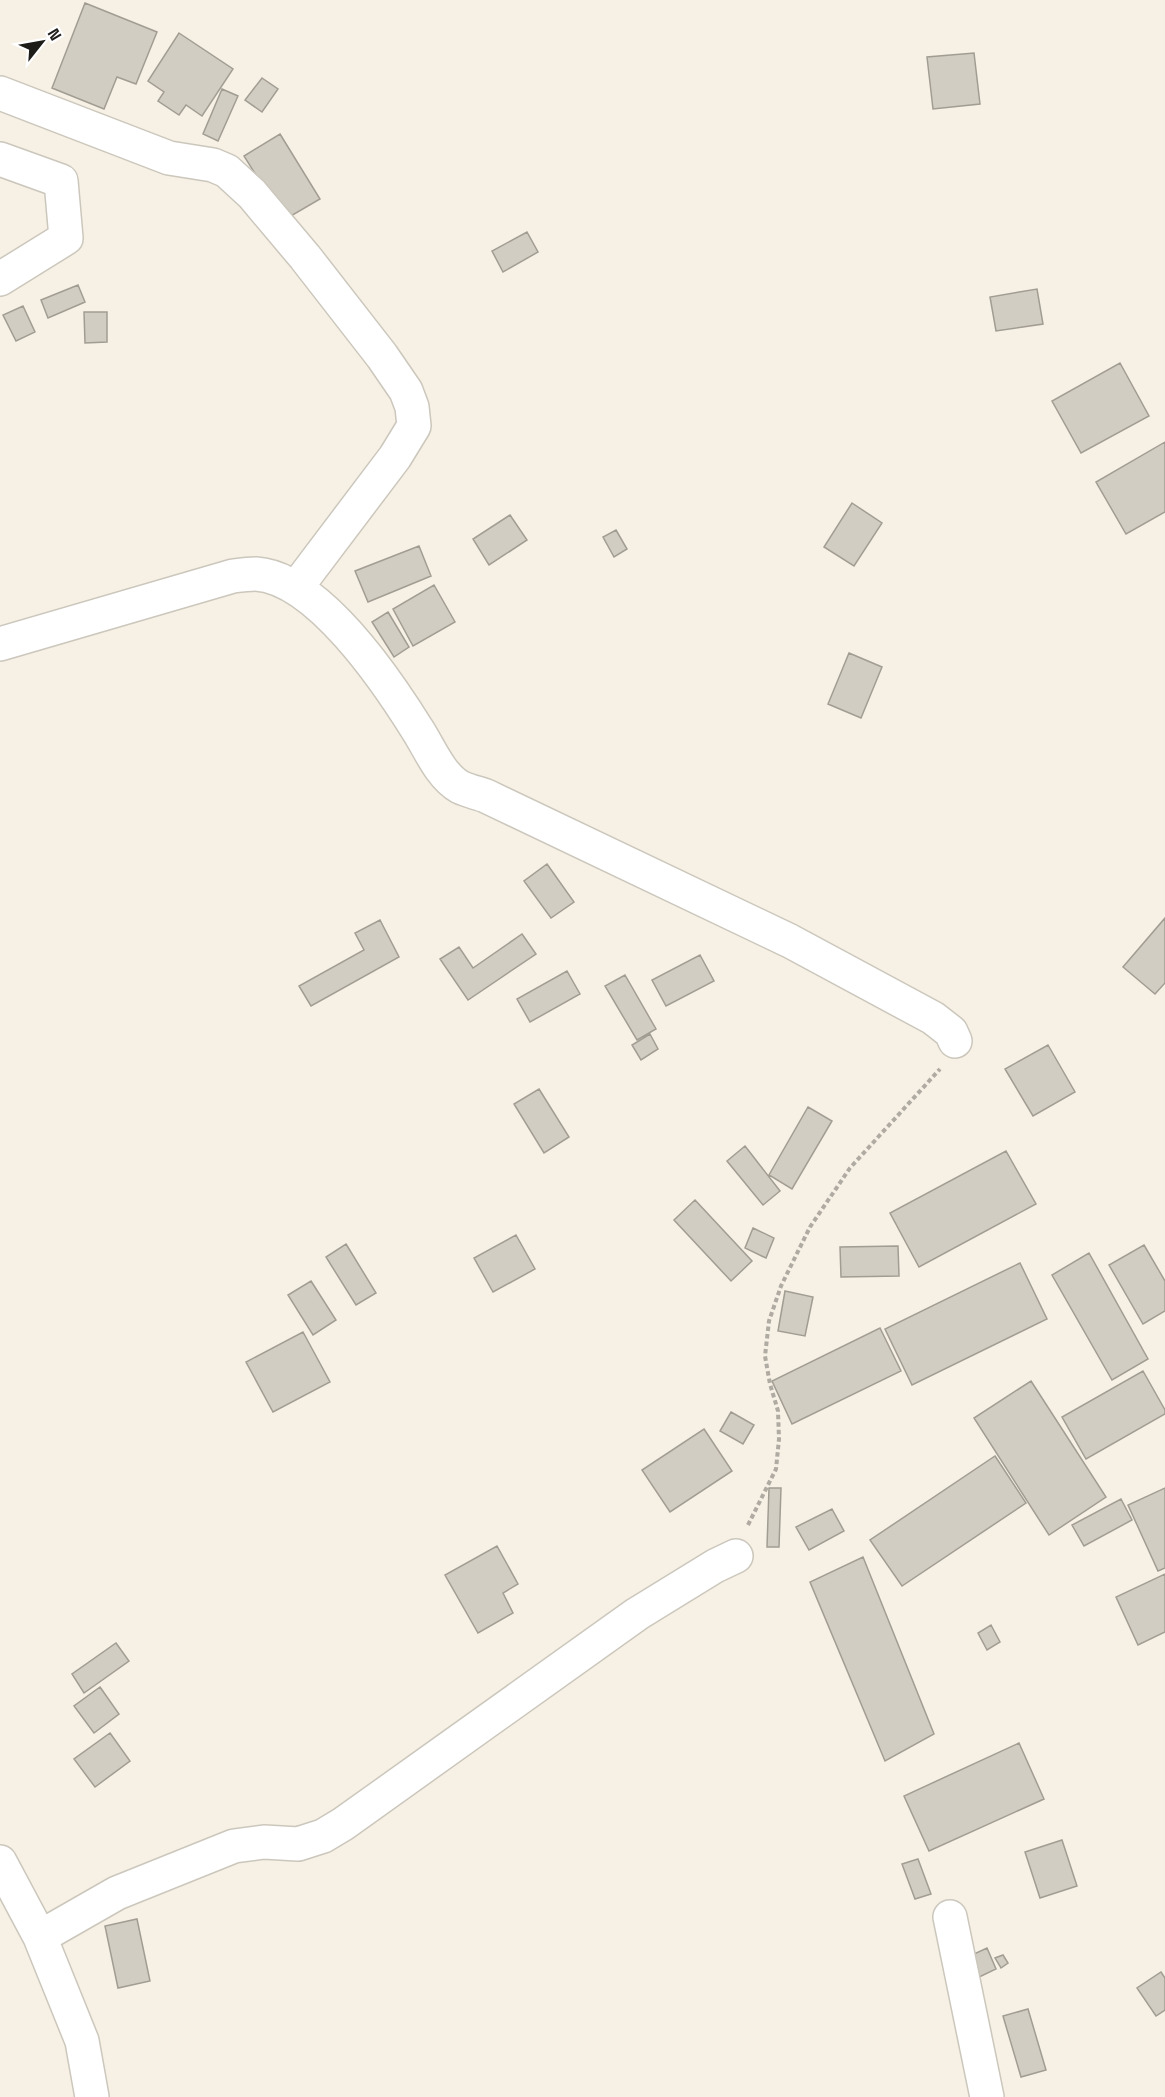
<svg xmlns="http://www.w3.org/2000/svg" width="1165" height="2097" viewBox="0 0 1165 2097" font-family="'Space Grotesk',sans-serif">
  <rect width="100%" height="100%" fill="#f6f0e5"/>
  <path fill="#d2cdc2" stroke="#a29d93" stroke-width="1.5" d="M85,3L157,32L136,84L117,77L104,109L52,88Z
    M179,33L233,69L202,116L186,105L179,115L158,101L164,92L148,81Z
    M974,53L980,104L933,109L927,57Z
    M262,78L278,89L262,112L245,100Z
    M222,89L238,96L218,141L203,134Z
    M280,134L320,199L284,220L244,156Z
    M527,232L538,252L503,272L492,251Z
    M78,285L85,302L48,318L41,300Z
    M1037,289L1043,324L996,331L990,297Z
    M23,306L35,332L16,341L3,315Z
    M84,312H107V342L85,343Z
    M1120,363L1149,416L1081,453L1052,401Z
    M1165,442V512L1126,534L1096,482Z
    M852,503L882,523L854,566L824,547Z
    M510,515L527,540L489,565L473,539Z
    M616,530L627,549L614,557L603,537Z
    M419,546L431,576L368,602L355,571Z
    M434,585L455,622L413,646L393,609Z
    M388,612L409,647L394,657L372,622Z
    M849,653L882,667L861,718L828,704Z
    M547,864L574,902L551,918L524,881Z
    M1165,918V983L1155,994L1123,967Z
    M380,920L399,957L311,1006L299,986L364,950L355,933Z
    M522,934L536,954L468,1000L440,959L459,947L473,968Z
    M700,955L714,981L666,1006L652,980Z
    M567,971L580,994L530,1022L517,999Z
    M625,975L656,1029L637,1040L605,986Z
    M650,1034L658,1049L641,1060L632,1045Z
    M1048,1045L1075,1092L1033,1116L1005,1069Z
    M539,1089L569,1137L544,1153L514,1104Z
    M808,1107L832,1121L792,1189L769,1175Z
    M745,1146L780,1191L763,1205L727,1161Z
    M1006,1151L1036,1204L919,1267L890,1213Z
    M695,1200L752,1261L731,1281L674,1220Z
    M753,1228L774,1238L766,1258L745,1248Z
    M516,1235L535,1269L493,1292L474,1258Z
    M346,1244L376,1293L356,1305L326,1257Z
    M1144,1245L1165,1281V1311L1143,1324L1109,1265Z
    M898,1246L899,1276L841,1277L840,1247Z
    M1089,1253L1148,1359L1112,1380L1052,1275Z
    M1020,1263L1047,1319L912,1385L885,1329Z
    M311,1281L336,1320L313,1335L288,1295Z
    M785,1291L813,1297L805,1336L778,1331Z
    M880,1328L901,1371L792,1424L772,1381Z
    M303,1332L330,1382L273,1412L246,1362Z
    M1143,1371L1165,1410V1414L1086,1459L1062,1417Z
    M1031,1381L1106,1497L1049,1535L974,1418Z
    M731,1412L754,1425L743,1444L720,1431Z
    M704,1429L732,1471L670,1512L642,1470Z
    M995,1456L1026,1503L902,1586L870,1540Z
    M769,1488H781L779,1547H767Z
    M1165,1488V1568L1158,1571L1128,1505Z
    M1121,1499L1132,1520L1084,1546L1072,1525Z
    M832,1509L844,1531L809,1550L796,1527Z
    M497,1546L518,1584L503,1593L513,1613L478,1633L445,1575Z
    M863,1557L934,1734L885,1761L810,1582Z
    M1165,1574V1632L1138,1645L1116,1597Z
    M991,1625L1000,1642L987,1650L978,1633Z
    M116,1643L129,1661L84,1693L72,1674Z
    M100,1687L119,1714L94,1733L74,1706Z
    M110,1733L130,1761L95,1787L74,1759Z
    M1019,1743L1044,1799L929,1851L904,1796Z
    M1062,1840L1077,1886L1040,1898L1025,1852Z
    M918,1859L931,1894L915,1899L902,1864Z
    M137,1919L150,1981L118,1988L105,1926Z
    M987,1948L996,1969L971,1981L961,1960Z
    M1003,1955L1008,1963L1001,1968L995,1958Z
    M1161,1972L1165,1978V2010L1156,2016L1137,1988Z
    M1028,2009L1046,2070L1021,2077L1003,2016Z"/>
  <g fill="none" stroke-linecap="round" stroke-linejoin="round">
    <defs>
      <path id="minor" d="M0,93L169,158L213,165L227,171L252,194L305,257L382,356L406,391L412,407L414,426L395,457L296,588
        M0,159L61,181L66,238L0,279
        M0,644L233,576C241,575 249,574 256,574C318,578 387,681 417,729C429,747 440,776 460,787C468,791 478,793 486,796L790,941L933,1018L951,1032L955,1041
        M0,1862L40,1937L82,2041L92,2097
        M950,1917L987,2097
        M40,1937L117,1893L234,1846L264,1842L298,1844L323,1836L343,1824L637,1614L715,1566L736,1556"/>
    </defs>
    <use href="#minor" stroke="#ccc7bc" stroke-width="36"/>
    <path stroke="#afaaa2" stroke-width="4" stroke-dasharray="4.5 3" stroke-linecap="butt" d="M748,1525L776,1469L779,1439L778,1411L770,1384L765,1356L769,1321L781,1286L810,1227L850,1168L940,1069"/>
    <use href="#minor" stroke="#fff" stroke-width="33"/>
  </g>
  <g transform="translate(42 42) rotate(59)" stroke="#ffffff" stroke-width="4.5" paint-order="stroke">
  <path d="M0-4.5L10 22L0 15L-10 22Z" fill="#1e1c18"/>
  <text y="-9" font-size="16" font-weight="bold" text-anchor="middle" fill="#1e1c18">N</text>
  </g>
</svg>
